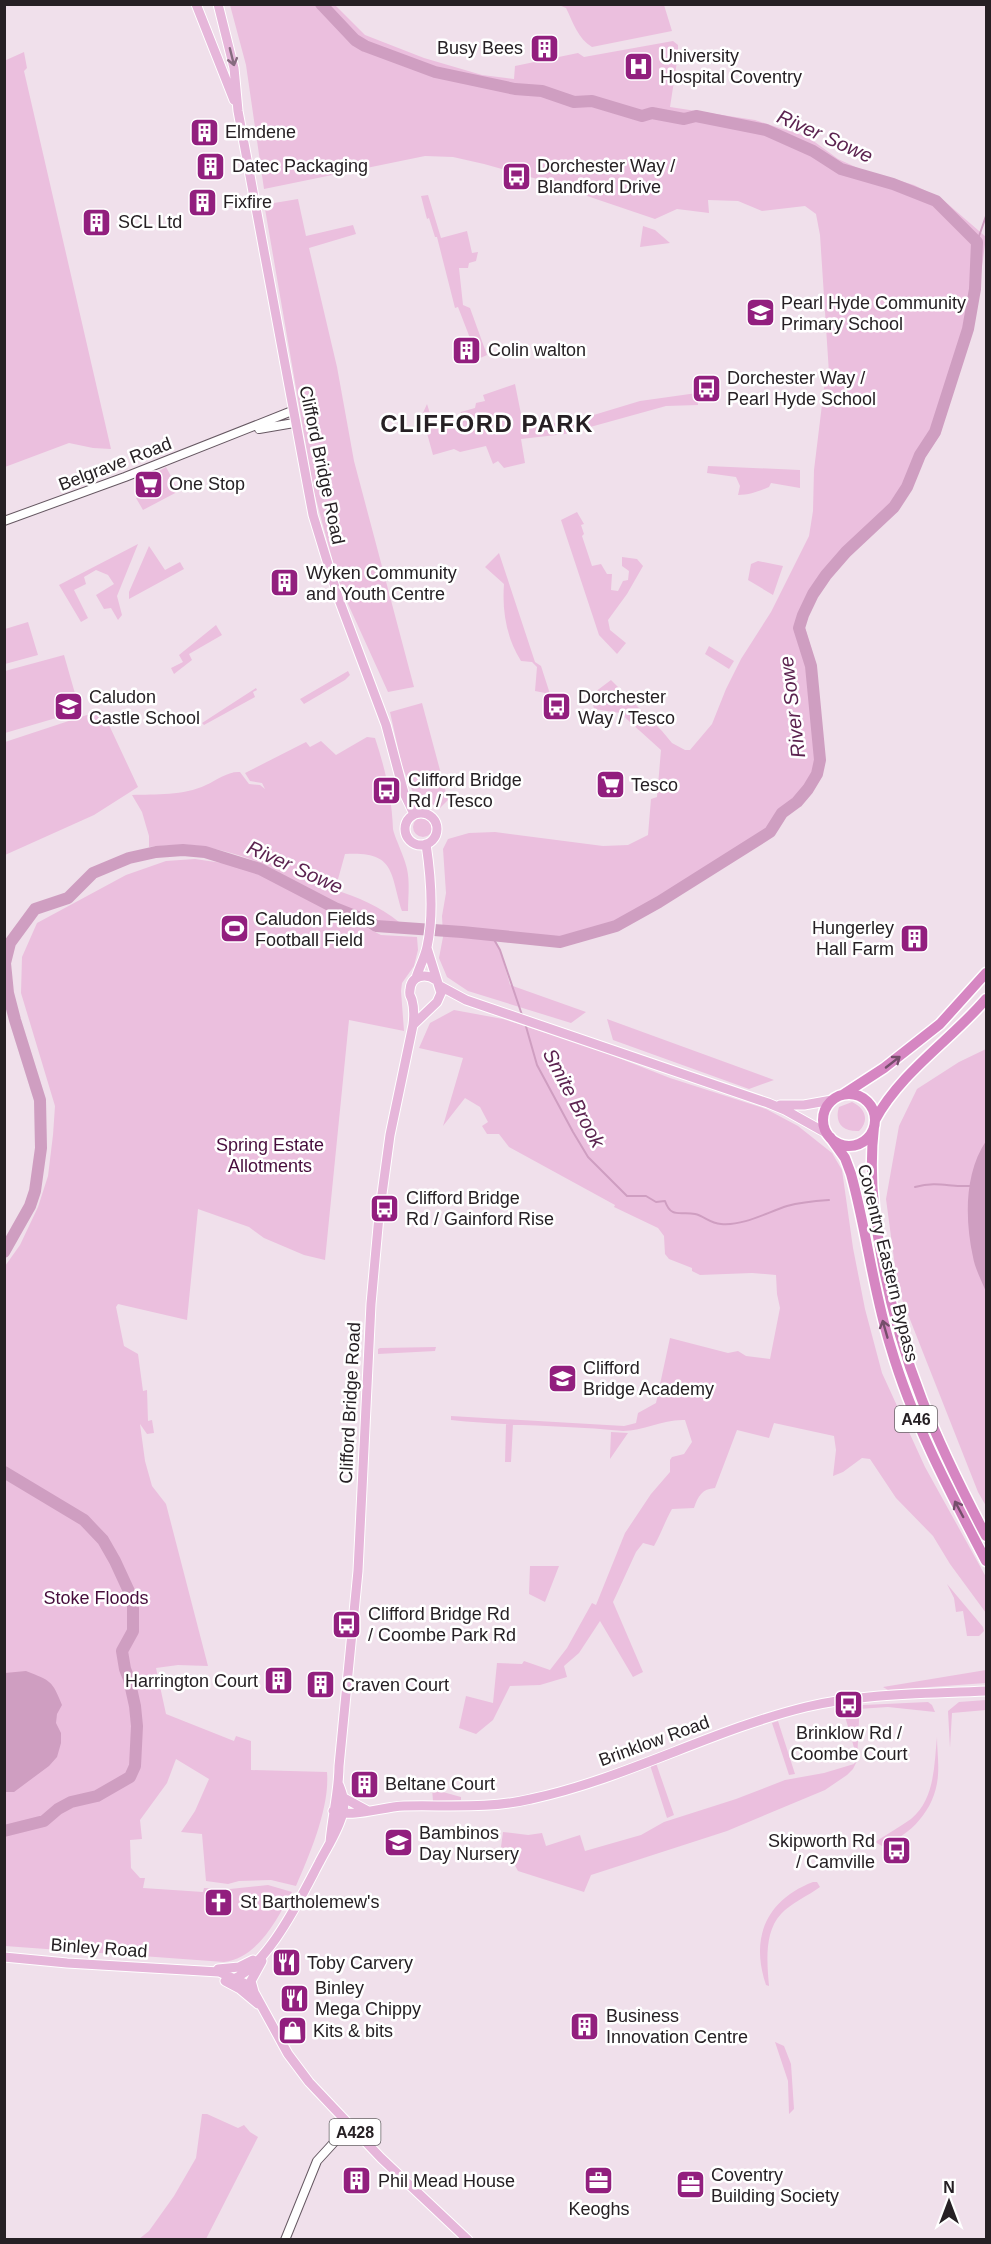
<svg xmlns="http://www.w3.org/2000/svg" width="991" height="2244" viewBox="0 0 991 2244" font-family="Arial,sans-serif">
  <rect width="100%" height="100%" fill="#f0e0eb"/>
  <path fill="#ebbfde" d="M596,4L664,5L672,31L592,47C578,39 573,22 566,8L559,5L580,6Z
    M230,5H335L365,35L424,58L482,75L514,79L515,66L578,53L584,57L673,41L678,45V55L670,107L755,120L808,137L838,159L860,169L914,185L942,199L986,237L977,304L940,435L920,465L898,508L860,544L829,579L810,606L804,624L812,652L824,758L822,771L809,795L795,809L784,816L780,825L769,836L751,849L615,932L560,942L492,936L500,950L510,985L586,1012L571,1023L468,991L447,977L439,958L443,937L442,916L446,893L443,849L448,839L469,833L495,832L603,846L628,845L648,835L651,799L657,797L661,750L620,713L594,709L592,700L583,701L611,680L662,731L672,743L685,750H690L712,724L726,689L741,659L771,612L809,536L813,511L814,470L825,380L829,373L820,235L816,214L805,206L762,211L738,201L708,200L709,213L677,209L655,219L537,179L484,164L453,157L425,156L264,189L246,65Z
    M24,52L27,68L24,71L111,449L93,448L69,443L5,467L4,61Z
    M428,195L441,238L467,231L472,253L478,252L476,261L469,263L468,268H459L463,305L470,308L487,355L478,359L458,307L455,308L437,237H435L429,218L427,219L421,196Z
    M298,199L306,236L353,225L356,234L309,248L337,367L354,461L414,687L388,692L339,584L314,492L265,209L274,203Z
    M643,226L655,230L670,243L640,247Z
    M515,384L524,429L587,417L640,401L697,393L698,405L666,406L565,434L521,439L525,463L504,468L498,461L493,464L486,446L460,452L454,449L433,455L422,415L427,404L435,429L443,427L444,421L459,418L461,412L475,408L476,403L485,401L483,395Z
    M708,466L800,470V488L771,483L769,487C759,491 750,495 738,495L740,486L736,477L707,473Z
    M166,467L179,491L143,510L136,498L159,485L154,474Z
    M577,512L584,524L581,525L584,534L582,536L592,566L601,564L607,574H612L611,590L618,591L623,581L628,580L629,571L622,566V557L637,559L643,566L627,594L608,620L610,630L626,643L617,654L599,635L561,520Z
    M138,544L117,596L122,615L118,620L111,608L104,609L96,595L114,584L108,575L96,570L84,577L86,584L74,590L88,618L81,622L59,585Z
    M149,546L165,570L180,562L184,569L129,599V592Z
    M499,553L535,662L541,666L550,694L535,691L537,667L532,662L521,661C506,637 502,610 504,584L485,567Z
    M758,561L783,566L773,595L748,580L751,564Z
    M28,622L38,655L5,664V629Z
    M216,625L222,635L189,654L192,660L174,674L171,668L183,662L179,655Z
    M709,646L734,661L729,669L705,654Z
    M64,655L80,711L5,733V671Z
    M348,671L350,675L345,680L304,704L300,699Z
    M256,688L257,690L253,692L255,697L204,725L202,723Z
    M422,703L448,800L440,808L414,795L402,766L390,712Z
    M102,710L138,787L94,815L5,855V742Z
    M367,737L375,738C385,768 392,798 393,829C394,836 405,858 407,869C410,882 408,898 408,911H402C390,873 396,851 345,854L335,890C358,897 379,906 399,922C375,937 287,874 262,864C241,855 213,847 191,845C177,844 163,846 149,847V836L142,812L132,795C156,794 183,796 206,785C217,780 228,771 240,772L249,784L260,785L265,789L262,783L250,781L245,773L306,742L310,747L321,741L336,755Z
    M413 827a10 10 0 1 1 20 0a10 10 0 1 1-20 0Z
    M195,859L236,865L260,875L288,888L342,917L361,923L369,929L381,935L417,937L418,950L414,966L402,983L401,991L404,1031L349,1020L325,1260L304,1255L264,1238L249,1227L198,1209L187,1320L118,1304L116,1307L124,1346L138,1354L143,1391L147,1390L148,1421L152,1420L154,1433L147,1434L140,1424L145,1461L152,1486L166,1504L208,1666L178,1665L156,1668L166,1714L234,1741L236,1736L251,1741V1770L327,1772C330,1807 310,1854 296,1886L271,1880L239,1881L228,1884L206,1881L202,1834L181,1832L195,1811L209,1779L176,1759L167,1783L140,1820L142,1839L130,1840L131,1868L140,1878H145L143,1888L203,1892L204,1888L230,1889L268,1885L292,1892C277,1919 258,1958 224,1962L5,1946V1266L20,1245L38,1207L48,1176L53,1135L55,1106L21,993L22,957L37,923L126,875L166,861Z
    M454,1010L503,1019L593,1048L670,1078L766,1109L798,1126L832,1153L842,1170L853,1248L865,1309L882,1373L925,1467L986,1577V1613L950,1564L933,1536L896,1498L870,1459L862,1458L843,1472L833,1476L836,1450L834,1436L774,1423L769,1438L737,1430L715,1488C702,1489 698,1496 694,1508L672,1509C665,1521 661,1534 654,1546L643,1543L636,1552L613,1602L643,1672L633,1677L600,1621L579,1653L564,1666L567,1677L540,1685L510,1686L493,1720L476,1734L459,1728L466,1696L493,1703L497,1663L522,1664L524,1661L550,1670L567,1648L592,1603L596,1605L625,1533L651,1494L670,1472V1460L672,1457L684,1454L692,1442L685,1420C663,1419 644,1431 623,1431C566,1425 508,1426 451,1420V1416L624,1426L636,1423L638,1413L656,1403L670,1338L728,1353L738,1351L746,1356L770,1359L780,1308L777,1294L776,1275L752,1273L700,1275L692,1271V1268L669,1259L665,1254L664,1236L658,1228L614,1207L615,1205L509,1147L499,1134H487L482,1126L488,1122L480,1107L465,1098L443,1126L463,1058L419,1048L430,1023Z
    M607,1019L774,1080L749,1089L613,1040Z
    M986,1049V1506L978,1492L898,1289L886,1199L899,1126L917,1089L959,1062Z
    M852,1102C865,1108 870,1120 859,1131C843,1132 834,1123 839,1107Z
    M436,1347L435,1351L378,1354V1349L380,1348Z
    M506,1424H513L511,1462H505Z
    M611,1432L628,1433L610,1459V1456Z
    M530,1566H559L545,1602L529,1594Z
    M947,1584L983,1627L984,1631L979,1636H967L963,1611L956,1612L954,1598Z
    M986,1670V1683L888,1690L883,1687Z
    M986,1700V1710L952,1713L950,1748L948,1711L959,1702Z
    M928,1702L932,1705L935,1712L888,1707L858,1709L859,1720L857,1761L853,1769L847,1775L825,1790L727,1831L591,1875L584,1892L518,1871L506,1849L501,1847L503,1832L528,1835L542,1833L546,1846L580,1835L585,1851L641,1835L664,1822L736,1799L785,1780L824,1773L854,1764L857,1758L842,1706Z
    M778,1721L795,1774L789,1775L772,1723Z
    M937,1737C937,1749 939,1763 938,1775C936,1808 912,1835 882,1846L875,1842C887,1834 900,1827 911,1819C935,1799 934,1766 937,1737Z
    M656,1763L674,1815L667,1818L650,1765Z
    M432,1789L461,1797V1800L433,1801Z
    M813,1882H817L820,1887C808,1896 791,1903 781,1914C764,1932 767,1963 769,1986L766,1985C750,1938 766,1900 813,1882Z
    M775,2042L784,2046L791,2064L794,2109L789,2114L788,2081Z
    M202,2114H207L238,2128L244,2125L250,2132L258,2137L206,2239H139L149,2231L174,2196L196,2158Z"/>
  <path fill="#cf9ec1" d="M986,1141V1292C982,1281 975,1269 973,1257C965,1220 964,1174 986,1141Z
    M26,1671C51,1681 52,1680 62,1705L57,1714L56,1723L61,1733V1743L57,1757L49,1766L14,1792H5V1673Z"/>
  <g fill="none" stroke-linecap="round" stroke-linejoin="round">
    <path stroke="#cf9ec1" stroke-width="2" d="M977,242L986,216
      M492,936L500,950L522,1015
      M525,1023L537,1065L573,1132L588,1157L627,1196H646L656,1202L665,1201C671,1219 681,1211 695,1214C704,1216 710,1223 721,1224C743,1226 766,1213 787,1206C801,1202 814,1201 829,1200
      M915,1187C938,1181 948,1187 970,1186"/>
    <path stroke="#cf9ec1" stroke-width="12" d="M4,1252L30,1206L35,1191L41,1148L40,1100L15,1020L8,993L5,963L10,943L35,909L68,898L93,873L129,858L156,852L183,850L205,852L260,869L335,908L368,921L376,926L462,932L560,942L616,926L659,902L770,832L782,813L797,802L808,789L817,774L820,760L811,666L799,628L803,615L813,594L826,575L846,552L894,507L907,487L920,455L935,432L968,329L975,289L977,242L936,201L893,184L841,169L813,151L766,130L696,116L684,119L652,113L642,116L592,101L574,102L542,91L515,89L435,72L365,46L355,40L321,4
      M4,1472L84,1520L103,1540L115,1561L133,1600V1631L122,1651L125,1669L129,1679L135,1706L137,1726L135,1766L130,1777L97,1796L71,1802L58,1809L44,1821L4,1831"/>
    <defs>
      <path id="minor" d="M259,429L294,423
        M4,521L125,477L292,411
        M285,2240L317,2161L349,2126"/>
      <path id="major" d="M196,4L234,100
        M218,4L234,68L238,111L313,515L338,597L386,725L404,793L414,814
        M405 829a16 16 0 1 1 32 0a16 16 0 1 1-32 0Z
        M416,978C419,968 425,957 427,947C434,915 431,877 426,844
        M440,986L466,1000L768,1103L785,1110L828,1134
        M413,1025L437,1002L441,993L427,948
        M780,1105H804L832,1100
        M344,1798L368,1811
        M333,1811C356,1818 380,1807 404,1806C447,1805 489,1809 531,1799C625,1779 712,1730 806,1707C865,1693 927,1694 986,1691
        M330,1843C332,1817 339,1792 339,1766L358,1571L371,1304L379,1216L390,1135L413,1025C414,1017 414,1007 412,1000C410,994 409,996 410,990C411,975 426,973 436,980
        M4,1957L67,1963L219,1972L244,1983L255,1994L288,2054L309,2082L381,2158L468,2240
        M218,1969L239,1967L253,1960
        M225,1981L240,1989L258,2004
        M226,1981C264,1975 302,1895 319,1863C327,1847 339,1830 343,1812C345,1802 343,1795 339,1785
        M254,1992L251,1981L262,1961"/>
      <path id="highway" d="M844,1094L884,1068L940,1024L986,973
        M823 1120a26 26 0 1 1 52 0a26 26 0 1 1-52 0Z
        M875,1120C901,1072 951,1040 986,999
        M874,1127C869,1169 873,1212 881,1254C900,1361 936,1441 986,1536
        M830,1137L845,1158L851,1174C867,1232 873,1291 891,1348C913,1423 950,1492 986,1561"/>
    </defs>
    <use href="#minor" stroke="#665862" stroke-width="10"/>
    <use href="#major" stroke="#fff" stroke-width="11"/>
    <use href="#highway" stroke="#fff" stroke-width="13"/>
    <use href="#minor" stroke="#fff" stroke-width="8"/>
    <use href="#major" stroke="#e6b6da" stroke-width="9"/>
    <use href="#highway" stroke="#d686c2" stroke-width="10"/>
  </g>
  <defs><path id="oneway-shaft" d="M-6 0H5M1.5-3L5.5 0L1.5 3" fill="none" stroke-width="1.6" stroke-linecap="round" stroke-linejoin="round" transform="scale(1.5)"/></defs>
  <use stroke="#866b7f" href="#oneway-shaft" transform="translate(232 57) rotate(76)"/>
  <g stroke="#754e6b">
    <use href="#oneway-shaft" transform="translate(893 1062) rotate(-38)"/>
    <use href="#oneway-shaft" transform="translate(885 1329) rotate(-106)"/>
    <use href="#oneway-shaft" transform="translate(959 1509) rotate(-118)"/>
  </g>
  <defs>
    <symbol id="building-square" viewBox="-11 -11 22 22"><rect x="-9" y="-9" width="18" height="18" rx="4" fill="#921f7e" stroke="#fff"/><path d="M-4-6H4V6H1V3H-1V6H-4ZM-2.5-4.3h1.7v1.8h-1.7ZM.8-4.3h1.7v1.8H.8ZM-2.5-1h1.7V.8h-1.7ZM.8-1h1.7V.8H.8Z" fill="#fff"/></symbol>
    <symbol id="hospital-square" viewBox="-11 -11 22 22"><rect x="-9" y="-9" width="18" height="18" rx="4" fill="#921f7e" stroke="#fff"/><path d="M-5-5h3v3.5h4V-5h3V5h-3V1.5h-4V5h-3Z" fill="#fff"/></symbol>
    <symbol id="bus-square" viewBox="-11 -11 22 22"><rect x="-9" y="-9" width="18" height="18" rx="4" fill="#921f7e" stroke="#fff"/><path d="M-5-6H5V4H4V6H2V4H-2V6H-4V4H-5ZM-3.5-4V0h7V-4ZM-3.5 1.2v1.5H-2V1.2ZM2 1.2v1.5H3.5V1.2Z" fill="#fff"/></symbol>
    <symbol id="school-square" viewBox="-11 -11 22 22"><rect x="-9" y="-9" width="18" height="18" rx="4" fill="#921f7e" stroke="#fff"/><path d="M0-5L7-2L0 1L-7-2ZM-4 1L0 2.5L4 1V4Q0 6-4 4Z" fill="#fff"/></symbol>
    <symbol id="supermarket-square" viewBox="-11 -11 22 22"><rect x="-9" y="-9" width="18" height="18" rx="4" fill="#921f7e" stroke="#fff"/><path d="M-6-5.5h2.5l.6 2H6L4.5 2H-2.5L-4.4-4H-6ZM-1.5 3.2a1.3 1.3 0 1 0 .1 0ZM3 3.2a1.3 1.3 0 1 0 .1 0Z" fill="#fff"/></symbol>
    <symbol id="stadium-square" viewBox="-11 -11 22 22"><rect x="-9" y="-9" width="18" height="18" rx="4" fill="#921f7e" stroke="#fff"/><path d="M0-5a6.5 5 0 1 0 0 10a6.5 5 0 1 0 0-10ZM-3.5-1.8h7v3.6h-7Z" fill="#fff"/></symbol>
    <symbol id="church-square" viewBox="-11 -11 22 22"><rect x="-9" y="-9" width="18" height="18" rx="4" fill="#921f7e" stroke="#fff"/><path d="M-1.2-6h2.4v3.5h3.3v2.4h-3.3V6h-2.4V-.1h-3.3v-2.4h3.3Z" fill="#fff"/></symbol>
    <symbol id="restaurant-square" viewBox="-11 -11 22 22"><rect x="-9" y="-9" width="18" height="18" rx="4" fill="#921f7e" stroke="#fff"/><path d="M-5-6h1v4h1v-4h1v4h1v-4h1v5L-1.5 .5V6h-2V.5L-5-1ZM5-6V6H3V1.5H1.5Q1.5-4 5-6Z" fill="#fff"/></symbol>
    <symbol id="shop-square" viewBox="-11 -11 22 22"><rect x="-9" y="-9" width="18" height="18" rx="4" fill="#921f7e" stroke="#fff"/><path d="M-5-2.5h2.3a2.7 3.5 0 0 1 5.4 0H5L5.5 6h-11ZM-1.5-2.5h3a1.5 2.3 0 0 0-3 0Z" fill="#fff"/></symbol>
    <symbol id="office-square" viewBox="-11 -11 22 22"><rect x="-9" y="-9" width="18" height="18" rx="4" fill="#921f7e" stroke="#fff"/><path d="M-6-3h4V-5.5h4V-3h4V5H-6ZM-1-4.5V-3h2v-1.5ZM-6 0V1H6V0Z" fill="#fff"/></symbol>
  </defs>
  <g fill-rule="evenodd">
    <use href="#building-square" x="528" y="32" width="33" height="33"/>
    <use href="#hospital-square" x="622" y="50" width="33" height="33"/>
    <use href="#building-square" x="188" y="116" width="33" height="33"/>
    <use href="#building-square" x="194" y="150" width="33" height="33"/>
    <use href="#bus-square" x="500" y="160" width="33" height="33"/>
    <use href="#building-square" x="186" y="186" width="33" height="33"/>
    <use href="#building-square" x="80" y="206" width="33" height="33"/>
    <use href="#school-square" x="744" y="296" width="33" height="33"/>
    <use href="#building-square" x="450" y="334" width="33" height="33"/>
    <use href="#bus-square" x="690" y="372" width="33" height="33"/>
    <use href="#supermarket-square" x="132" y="468" width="33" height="33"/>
    <use href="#building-square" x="268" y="566" width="33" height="33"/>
    <use href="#school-square" x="52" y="690" width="33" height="33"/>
    <use href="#bus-square" x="540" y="690" width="33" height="33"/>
    <use href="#supermarket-square" x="594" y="768" width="33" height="33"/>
    <use href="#bus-square" x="370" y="774" width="33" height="33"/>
    <use href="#stadium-square" x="218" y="912" width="33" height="33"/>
    <use href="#building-square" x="898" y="922" width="33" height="33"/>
    <use href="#bus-square" x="368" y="1192" width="33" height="33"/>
    <use href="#school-square" x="546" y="1362" width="33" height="33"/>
    <use href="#bus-square" x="330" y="1608" width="33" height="33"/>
    <use href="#building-square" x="262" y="1664" width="33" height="33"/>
    <use href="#building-square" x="304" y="1668" width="33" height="33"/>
    <use href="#bus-square" x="832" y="1688" width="33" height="33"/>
    <use href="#building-square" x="348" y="1768" width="33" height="33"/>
    <use href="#school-square" x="382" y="1826" width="33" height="33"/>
    <use href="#bus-square" x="880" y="1834" width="33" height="33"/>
    <use href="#church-square" x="202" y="1886" width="33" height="33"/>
    <use href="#restaurant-square" x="270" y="1946" width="33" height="33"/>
    <use href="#restaurant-square" x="278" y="1982" width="33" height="33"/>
    <use href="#building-square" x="568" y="2010" width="33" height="33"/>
    <use href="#shop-square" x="276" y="2014" width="33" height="33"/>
    <use href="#office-square" x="582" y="2164" width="33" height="33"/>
    <use href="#building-square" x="340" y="2164" width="33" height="33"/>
    <use href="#office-square" x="674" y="2168" width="33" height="33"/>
  </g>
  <g text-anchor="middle" stroke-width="5" stroke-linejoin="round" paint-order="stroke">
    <g fill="#fff" stroke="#676366" stroke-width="1.5">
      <rect x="895" y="1406" width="42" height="26" rx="4.5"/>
      <rect x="329.5" y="2119" width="51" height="26" rx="4.5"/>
    </g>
    <g font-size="16" font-weight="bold" fill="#262024">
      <text x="916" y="1425">A46</text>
      <text x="355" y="2138">A428</text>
    </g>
    <g font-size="18" fill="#262024" stroke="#fff" text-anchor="start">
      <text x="523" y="54" text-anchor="end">Busy Bees</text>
      <text x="660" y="62">University<tspan x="660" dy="21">Hospital Coventry</tspan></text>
      <text x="225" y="138">Elmdene</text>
      <text x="232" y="172">Datec Packaging</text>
      <text x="537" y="172">Dorchester Way /<tspan x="537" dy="21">Blandford Drive</tspan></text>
      <text x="223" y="208">Fixfire</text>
      <text x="118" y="228">SCL Ltd</text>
      <text x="781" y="309">Pearl Hyde Community<tspan x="781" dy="21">Primary School</tspan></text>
      <text x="488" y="356">Colin walton</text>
      <text x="727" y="384">Dorchester Way /<tspan x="727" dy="21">Pearl Hyde School</tspan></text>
      <text x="169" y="490">One Stop</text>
      <text x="306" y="579">Wyken Community<tspan x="306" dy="21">and Youth Centre</tspan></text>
      <text x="89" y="703">Caludon<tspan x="89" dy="21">Castle School</tspan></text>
      <text x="578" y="703">Dorchester<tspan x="578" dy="21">Way / Tesco</tspan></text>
      <text x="408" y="786">Clifford Bridge<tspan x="408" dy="21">Rd / Tesco</tspan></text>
      <text x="631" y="791">Tesco</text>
      <text x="255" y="925">Caludon Fields<tspan x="255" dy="21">Football Field</tspan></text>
      <text x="894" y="934" text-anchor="end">Hungerley<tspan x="894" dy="21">Hall Farm</tspan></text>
      <text x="406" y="1204">Clifford Bridge<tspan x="406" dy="21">Rd / Gainford Rise</tspan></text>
      <text x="583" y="1374">Clifford<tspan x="583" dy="21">Bridge Academy</tspan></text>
      <text x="368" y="1620">Clifford Bridge Rd<tspan x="368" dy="21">/ Coombe Park Rd</tspan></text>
      <text x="258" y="1687" text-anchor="end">Harrington Court</text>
      <text x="342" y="1691">Craven Court</text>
      <text x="849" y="1739" text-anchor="middle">Brinklow Rd /<tspan x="849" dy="21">Coombe Court</tspan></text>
      <text x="385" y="1790">Beltane Court</text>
      <text x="419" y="1839">Bambinos<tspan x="419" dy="21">Day Nursery</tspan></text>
      <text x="875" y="1847" text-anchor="end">Skipworth Rd<tspan x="875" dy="21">/ Camville</tspan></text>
      <text x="240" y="1908">St Bartholemew's</text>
      <text x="307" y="1969">Toby Carvery</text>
      <text x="315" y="1994">Binley<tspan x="315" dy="21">Mega Chippy</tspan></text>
      <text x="606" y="2022">Business<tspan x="606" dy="21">Innovation Centre</tspan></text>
      <text x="313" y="2037">Kits &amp; bits</text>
      <text x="711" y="2181">Coventry<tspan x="711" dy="21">Building Society</tspan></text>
      <text x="378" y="2187">Phil Mead House</text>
      <text x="599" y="2215" text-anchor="middle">Keoghs</text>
    </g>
    <g font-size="18" fill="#262024" stroke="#fff">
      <text transform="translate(115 464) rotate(-21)" y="6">Belgrave Road</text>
      <text transform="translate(322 465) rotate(78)" y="6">Clifford Bridge Road</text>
      <text transform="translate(888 1263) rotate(76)" y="6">Coventry Eastern Bypass</text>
      <text transform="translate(350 1403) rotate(-87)" y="6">Clifford Bridge Road</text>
      <text transform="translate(654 1741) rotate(-20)" y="6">Brinklow Road</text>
      <text transform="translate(99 1948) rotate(4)" y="6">Binley Road</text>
    </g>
    <g font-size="18" fill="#470d3c" stroke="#fff">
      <text x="270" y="1151">Spring Estate<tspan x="270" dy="21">Allotments</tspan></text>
      <text x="96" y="1604">Stoke Floods</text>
    </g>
    <g font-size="20" font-style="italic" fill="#5c2350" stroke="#fff">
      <text transform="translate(825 136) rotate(24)" y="7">River Sowe</text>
      <text transform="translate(792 707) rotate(-97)" y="7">River Sowe</text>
      <text transform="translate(295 867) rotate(24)" y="7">River Sowe</text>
      <text transform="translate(574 1098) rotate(62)" y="7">Smite Brook</text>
    </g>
    <g font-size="24" font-weight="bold" letter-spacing="1.5" fill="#262024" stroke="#fff">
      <text x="487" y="432">CLIFFORD PARK</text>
    </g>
  </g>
  <rect width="991" height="2244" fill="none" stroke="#262024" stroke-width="12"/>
  <g transform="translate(949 2202)" stroke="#ffffff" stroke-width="4.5" paint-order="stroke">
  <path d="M0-4.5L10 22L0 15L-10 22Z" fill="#262024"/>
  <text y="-9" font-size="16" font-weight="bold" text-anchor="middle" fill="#262024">N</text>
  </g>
</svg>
